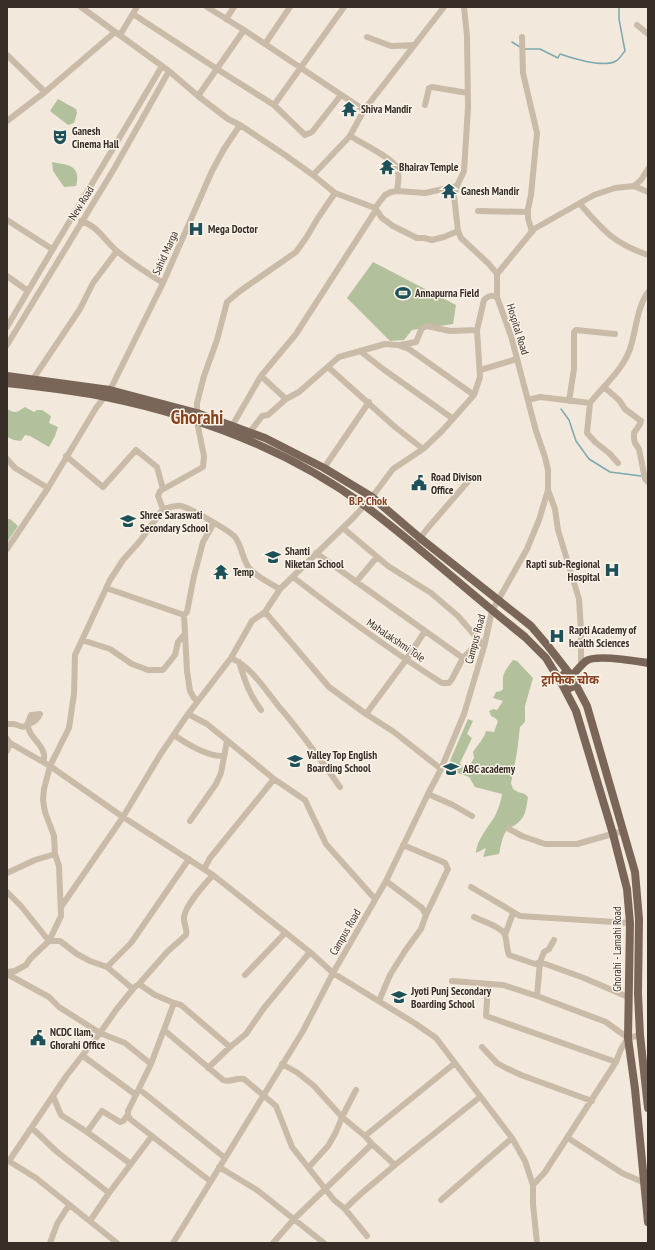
<svg xmlns="http://www.w3.org/2000/svg" width="655" height="1250" viewBox="0 0 655 1250" font-family="'PT Sans Narrow','Noto Sans Devanagari',sans-serif">
  <rect width="100%" height="100%" fill="#f2e9dc"/>
  <path fill="#b2c19c" d="M58,99L76,109L77,113L74,123L68,125L50,111Z
    M52,162C66,165 82,164 76,186L64,187L53,171Z
    M373,262L456,305L453,324L412,330L404,340L390,341L347,298Z
    M25,407L34,412L37,410H42L51,416L49,423L58,427L55,436L49,447L30,436L25,435L21,441L14,440L7,437V409C16,414 17,412 25,407Z
    M7,519H10L18,526L7,542Z
    M513,660L517,661L533,678L525,706V722L520,727L517,752L511,783L513,789L518,792L525,794L528,797C526,809 526,818 515,825C513,827 509,827 507,830C502,836 501,846 499,854L483,857L486,848L476,853C476,841 489,826 495,816C498,810 501,801 502,794L475,787L469,777L455,772L449,763L468,719L473,721L467,734L472,738L460,763L464,769L467,770L474,758L473,752C478,744 484,739 486,731L494,732L498,721L495,718L491,716L489,711L493,709L497,710L503,701L493,698L496,692L501,691L503,689C502,673 504,672 513,660Z"/>
  <g fill="none" stroke-linecap="round" stroke-linejoin="round">
    <path stroke="#7ba9af" stroke-width="1.5" d="M512,42L520,47
      M524,49H540L558,58L560,54C572,58 604,68 616,61C620,59 622,54 625,51L619,19V7
      M561,409L569,420L576,441L589,459L610,472L641,476"/>
    <path stroke="#cabaa8" stroke-width="6" d="M81,7L169,71L198,96L228,119L240,125L285,155L313,175L335,193L375,208L382,218L393,226L417,238H424L432,240L444,237L458,231
      M207,7L244,30L364,110
      M464,7L467,36L468,107L464,171L457,186L454,196L458,231L461,238L489,264L497,274V297L511,336L536,431L545,457L548,470V490L555,509L558,530L579,599L581,630V666
      M133,14L217,69L274,105L344,7
      M226,19L234,7
      M637,25L648,34
      M120,35L137,7
      M367,37L391,46L414,45
      M522,37L523,73L537,133L531,195L528,209V218L532,232
      M265,44L290,7
      M7,55L45,92
      M198,96L244,30
      M274,105L305,135L312,132L341,95
      M425,105L429,88L432,87L468,93
      M7,121L45,92L115,32
      M350,136C360,142 394,159 397,168C400,174 398,184 397,191
      M313,175L350,136L364,110L444,7
      M634,186L648,192
      M580,204C603,230 613,243 648,255
      M375,208L385,195L391,192L397,191L425,193L457,186
      M478,211L528,212
      M7,220L52,249
      M81,221C97,225 105,241 117,251C131,263 147,273 163,283
      M497,274L534,229L594,195L615,188L634,186L641,180L648,169
      M7,276L28,291
      M7,327C58,239 111,153 162,66
      M7,345L114,169L169,71
      M400,345L416,342L422,328L427,326L450,331L477,330
      M360,351L383,369L452,418
      M328,367L395,427L423,449
      M480,370L517,359
      M261,376L286,399
      M33,379L80,309L93,283L117,251
      M604,387L619,400L625,409L641,421L640,424L634,433V438L635,443L639,449L645,479L648,482
      M528,400L540,397L590,403C604,385 622,371 630,349C636,331 637,307 648,292
      M569,401L574,369V332L576,330L615,334
      M590,403L587,433L595,442L609,453L618,463
      M197,413V403L204,376L217,340L227,302L240,291L296,252L306,238L318,218L335,193
      M232,426L261,376L296,334L376,210
      M250,432L262,416L268,415L286,399L299,392L339,357L385,344L398,345L409,349L474,395
      M66,456L103,487L136,450L157,467L163,489
      M7,459L15,468L48,488
      M324,468L369,402
      M372,497L393,469L423,449L442,431L474,395L480,377L477,330L484,300C489,295 492,295 497,297
      M163,509C168,508 176,505 181,506C190,508 230,531 235,537C242,546 242,558 249,568C257,577 269,583 280,589
      M343,528L388,566L431,593L458,616L482,644
      M415,545L427,529L471,478
      M7,549L48,488L96,408L110,390L163,283L212,171L224,149L240,125
      M316,553L463,658
      M293,577C342,615 390,650 442,683H449L452,679L463,658L479,642
      M356,582L377,557
      M106,588L184,615L187,612L194,576L203,542L214,523
      M265,612L329,687L366,714L394,732L441,769
      M184,615L187,671L190,691L194,698L198,701
      M82,640L110,649L132,664L148,670H163L175,655L178,642L184,635
      M231,658C253,668 265,690 280,708C302,733 321,760 340,787
      M239,662C245,681 249,694 261,710
      M188,714L207,724L274,779L210,858L204,869
      M366,714L406,660L425,631
      M7,724H14L23,727C30,723 37,722 40,714L31,715L27,725C29,728 29,731 31,734C36,742 48,751 43,762
      M174,735C187,744 209,757 224,756
      M7,739L10,743L50,766L123,817L213,875L310,952L333,973L416,1024L436,1038L512,1138L525,1161L533,1185V1204L537,1243
      M7,751L10,743
      M274,779L305,800L326,844L375,899
      M428,794L453,805L472,816
      M190,821L216,784L221,773L227,741
      M509,829L522,836L545,844H577L623,831
      M403,845L441,861L445,863L448,869L426,915
      M7,873L35,860L55,854
      M471,887L520,916L630,923
      M7,892L21,906L49,941H60L77,954L90,961L107,967L133,989L136,986
      M61,907L123,817L160,755L188,714L231,658L252,621L265,612L280,589L353,518L364,506
      M474,917C482,921 502,927 505,935C507,941 506,947 509,955L535,964L540,962L584,978L628,997
      M505,935L513,913
      M107,967L131,943L189,859
      M7,972L15,971L26,965L30,959L49,941L61,916L59,866L55,854L54,836L45,812L43,800L44,789L50,766L69,728L74,694L75,655L110,580L123,560L140,541L163,509L158,496L160,491L203,467L204,456L197,422
      M7,974L49,997L59,1007L100,1033L125,1043L151,1064L128,1111V1115L130,1119L210,1181
      M245,975L285,933
      M452,981L503,985L537,996L606,1022L628,1038
      M488,984L486,1016L616,1062
      M537,996L540,962L544,952L549,949L554,940
      M379,1001L390,975L405,951L421,929L426,915L422,908L386,881
      M174,1003L181,1005L230,1047
      M164,1030L223,1080C231,1083 236,1077 244,1079L276,1106L292,1147L334,1200L345,1209L367,1236
      M482,1047L497,1063L506,1068L521,1075L592,1101
      M83,1056L136,1095
      M151,1064L174,1003L155,995L139,984L167,952L186,935C188,929 183,924 184,917C186,904 204,885 213,875
      M282,1064L298,1073L314,1086L342,1117L365,1136
      M208,1068L230,1047L246,1034L264,1008L310,952
      M139,1089L225,1158
      M53,1096L61,1115L87,1132L131,1164
      M32,1128L56,1151L109,1193
      M87,1132L102,1111L120,1122L123,1121L128,1115
      M568,1138L622,1173L645,1183
      M372,1144L395,1165L480,1097
      M7,1160L36,1178L117,1243
      M9,1161L67,1075L100,1033L116,1010L133,989
      M219,1167L257,1190L324,1243
      M309,1167L328,1146L336,1132L342,1117L356,1090
      M533,1185L545,1172L616,1062L621,1049L628,1038L640,1035
      M441,1200L512,1138
      M345,1209C360,1193 378,1180 395,1165
      M90,1221L109,1193L152,1136
      M50,1243L57,1224L69,1205
      M173,1243L303,1031L333,973L386,881L428,794L441,769L464,714L484,647L492,611L527,549L539,520L548,490
      M273,1243L294,1219L372,1144L365,1136L455,1063"/>
    <path stroke="#796659" stroke-width="8" d="M7,376L110,390L197,413L265,438L324,468L372,497L420,538L531,626L548,646L569,673L575,677L576,680L574,686L568,689L563,686L560,681L564,674L569,673
      M7,383C40,387 73,390 106,397C199,416 291,451 368,508C422,549 472,595 525,637L546,658L560,681
      M573,675C577,670 581,665 586,661C596,654 636,661 648,663
      M575,683L587,706L635,872L639,919L638,994L640,1035L648,1108
      M563,686L576,711L613,834L627,889L630,923L628,1038L635,1089L648,1222"/>
  </g>
  <defs>
    <symbol id="temple-bare" viewBox="-9 -9 18 18"><path d="M0-6L5-2H3V0L6.5 2.5H4V6H1.5V3h-3V6H-4V2.5H-6.5L-3 0V-2H-5Z" fill="#1d5058" stroke="#faf3e8" stroke-width="2.5" paint-order="stroke"/></symbol>
    <symbol id="theatre-bare" viewBox="-9 -9 18 18"><path d="M-5-5.5Q0-4 5-5.5V0Q5 5 0 6Q-5 5-5 0ZM-3.3-2.5H-1v1.5H-3.3ZM1-2.5H3.3v1.5H1ZM-2.8 1Q0 5.5 2.8 1Z" fill="#1d5058" stroke="#faf3e8" stroke-width="2.5" paint-order="stroke"/></symbol>
    <symbol id="hospital-bare" viewBox="-9 -9 18 18"><path d="M-5-5h3v3.5h4V-5h3V5h-3V1.5h-4V5h-3Z" fill="#1d5058" stroke="#faf3e8" stroke-width="2.5" paint-order="stroke"/></symbol>
    <symbol id="stadium-bare" viewBox="-9 -9 18 18"><path d="M0-5a6.5 5 0 1 0 0 10a6.5 5 0 1 0 0-10ZM-3.5-1.8h7v3.6h-7Z" fill="#1d5058" stroke="#faf3e8" stroke-width="2.5" paint-order="stroke"/></symbol>
    <symbol id="civic-bare" viewBox="-9 -9 18 18"><path d="M-.6-6.5H3V-4.5H.6V-3L4-1V1h2V6H-6V1h2V-1L-.6-3ZM-1.2 2.5V6h2.4V2.5Z" fill="#1d5058" stroke="#faf3e8" stroke-width="2.5" paint-order="stroke"/></symbol>
    <symbol id="school-bare" viewBox="-9 -9 18 18"><path d="M0-5L7-2L0 1L-7-2ZM-4 1L0 2.5L4 1V4Q0 6-4 4Z" fill="#1d5058" stroke="#faf3e8" stroke-width="2.5" paint-order="stroke"/></symbol>
  </defs>
  <g fill-rule="evenodd">
    <use href="#temple-bare" x="338" y="98" width="22" height="22"/>
    <use href="#theatre-bare" x="49" y="126" width="22" height="22"/>
    <use href="#temple-bare" x="376" y="156" width="22" height="22"/>
    <use href="#temple-bare" x="438" y="180" width="22" height="22"/>
    <use href="#hospital-bare" x="185" y="218" width="22" height="22"/>
    <use href="#stadium-bare" x="392" y="282" width="22" height="22"/>
    <use href="#civic-bare" x="408" y="472" width="22" height="22"/>
    <use href="#school-bare" x="117" y="510" width="22" height="22"/>
    <use href="#school-bare" x="262" y="546" width="22" height="22"/>
    <use href="#hospital-bare" x="601" y="559" width="22" height="22"/>
    <use href="#temple-bare" x="210" y="561" width="22" height="22"/>
    <use href="#hospital-bare" x="546" y="625" width="22" height="22"/>
    <use href="#school-bare" x="284" y="750" width="22" height="22"/>
    <use href="#school-bare" x="440" y="758" width="22" height="22"/>
    <use href="#school-bare" x="388" y="986" width="22" height="22"/>
    <use href="#civic-bare" x="27" y="1027" width="22" height="22"/>
  </g>
  <g text-anchor="middle" stroke-width="3" stroke-linejoin="round" paint-order="stroke">
    <g font-size="11" font-weight="bold" fill="#372e28" stroke="#faf3e8" text-anchor="start">
      <text x="361" y="113">Shiva Mandir</text>
      <text x="72" y="135">Ganesh<tspan x="72" dy="13">Cinema Hall</tspan></text>
      <text x="399" y="171">Bhairav Temple</text>
      <text x="461" y="195">Ganesh Mandir</text>
      <text x="208" y="233">Mega Doctor</text>
      <text x="415" y="297">Annapurna Field</text>
      <text x="431" y="481">Road Divison<tspan x="431" dy="13">Office</tspan></text>
      <text x="140" y="519">Shree Saraswati<tspan x="140" dy="13">Secondary School</tspan></text>
      <text x="285" y="555">Shanti<tspan x="285" dy="13">Niketan School</tspan></text>
      <text x="600" y="568" text-anchor="end">Rapti sub-Regional<tspan x="600" dy="13">Hospital</tspan></text>
      <text x="233" y="576">Temp</text>
      <text x="569" y="634">Rapti Academy of<tspan x="569" dy="13">health Sciences</tspan></text>
      <text x="307" y="759">Valley Top English<tspan x="307" dy="13">Boarding School</tspan></text>
      <text x="463" y="773">ABC academy</text>
      <text x="411" y="995">Jyoti Punj Secondary<tspan x="411" dy="13">Boarding School</tspan></text>
      <text x="50" y="1036">NCDC Ilam,<tspan x="50" dy="13">Ghorahi Office</tspan></text>
    </g>
    <g font-size="11" fill="#372e28" stroke="#faf3e8">
      <text transform="translate(81 203) rotate(-58)" y="4">New Road</text>
      <text transform="translate(165 253) rotate(-66)" y="4">Sahid Marga</text>
      <text transform="translate(518 329) rotate(73)" y="4">Hospital Road</text>
      <text transform="translate(475 639) rotate(-75)" y="4">Campus Road</text>
      <text transform="translate(396 640) rotate(34)" y="4">Mahalakshmi Tole</text>
      <text transform="translate(345 932) rotate(-60)" y="4">Campus Road</text>
      <text transform="translate(617 949) rotate(-90)" y="4">Ghorahi - Lamahi Road</text>
    </g>
    <g font-size="12" font-weight="bold" fill="#864121" stroke="#faf3e8">
      <text x="368" y="505">B.P. Chok</text>
      <text x="570" y="684">ट्राफिक चोक</text>
    </g>
    <g font-size="19" font-weight="bold" fill="#864121" stroke="#faf3e8">
      <text x="197" y="424">Ghorahi</text>
    </g>
  </g>
  <rect width="655" height="1250" fill="none" stroke="#372e28" stroke-width="16"/>
</svg>
